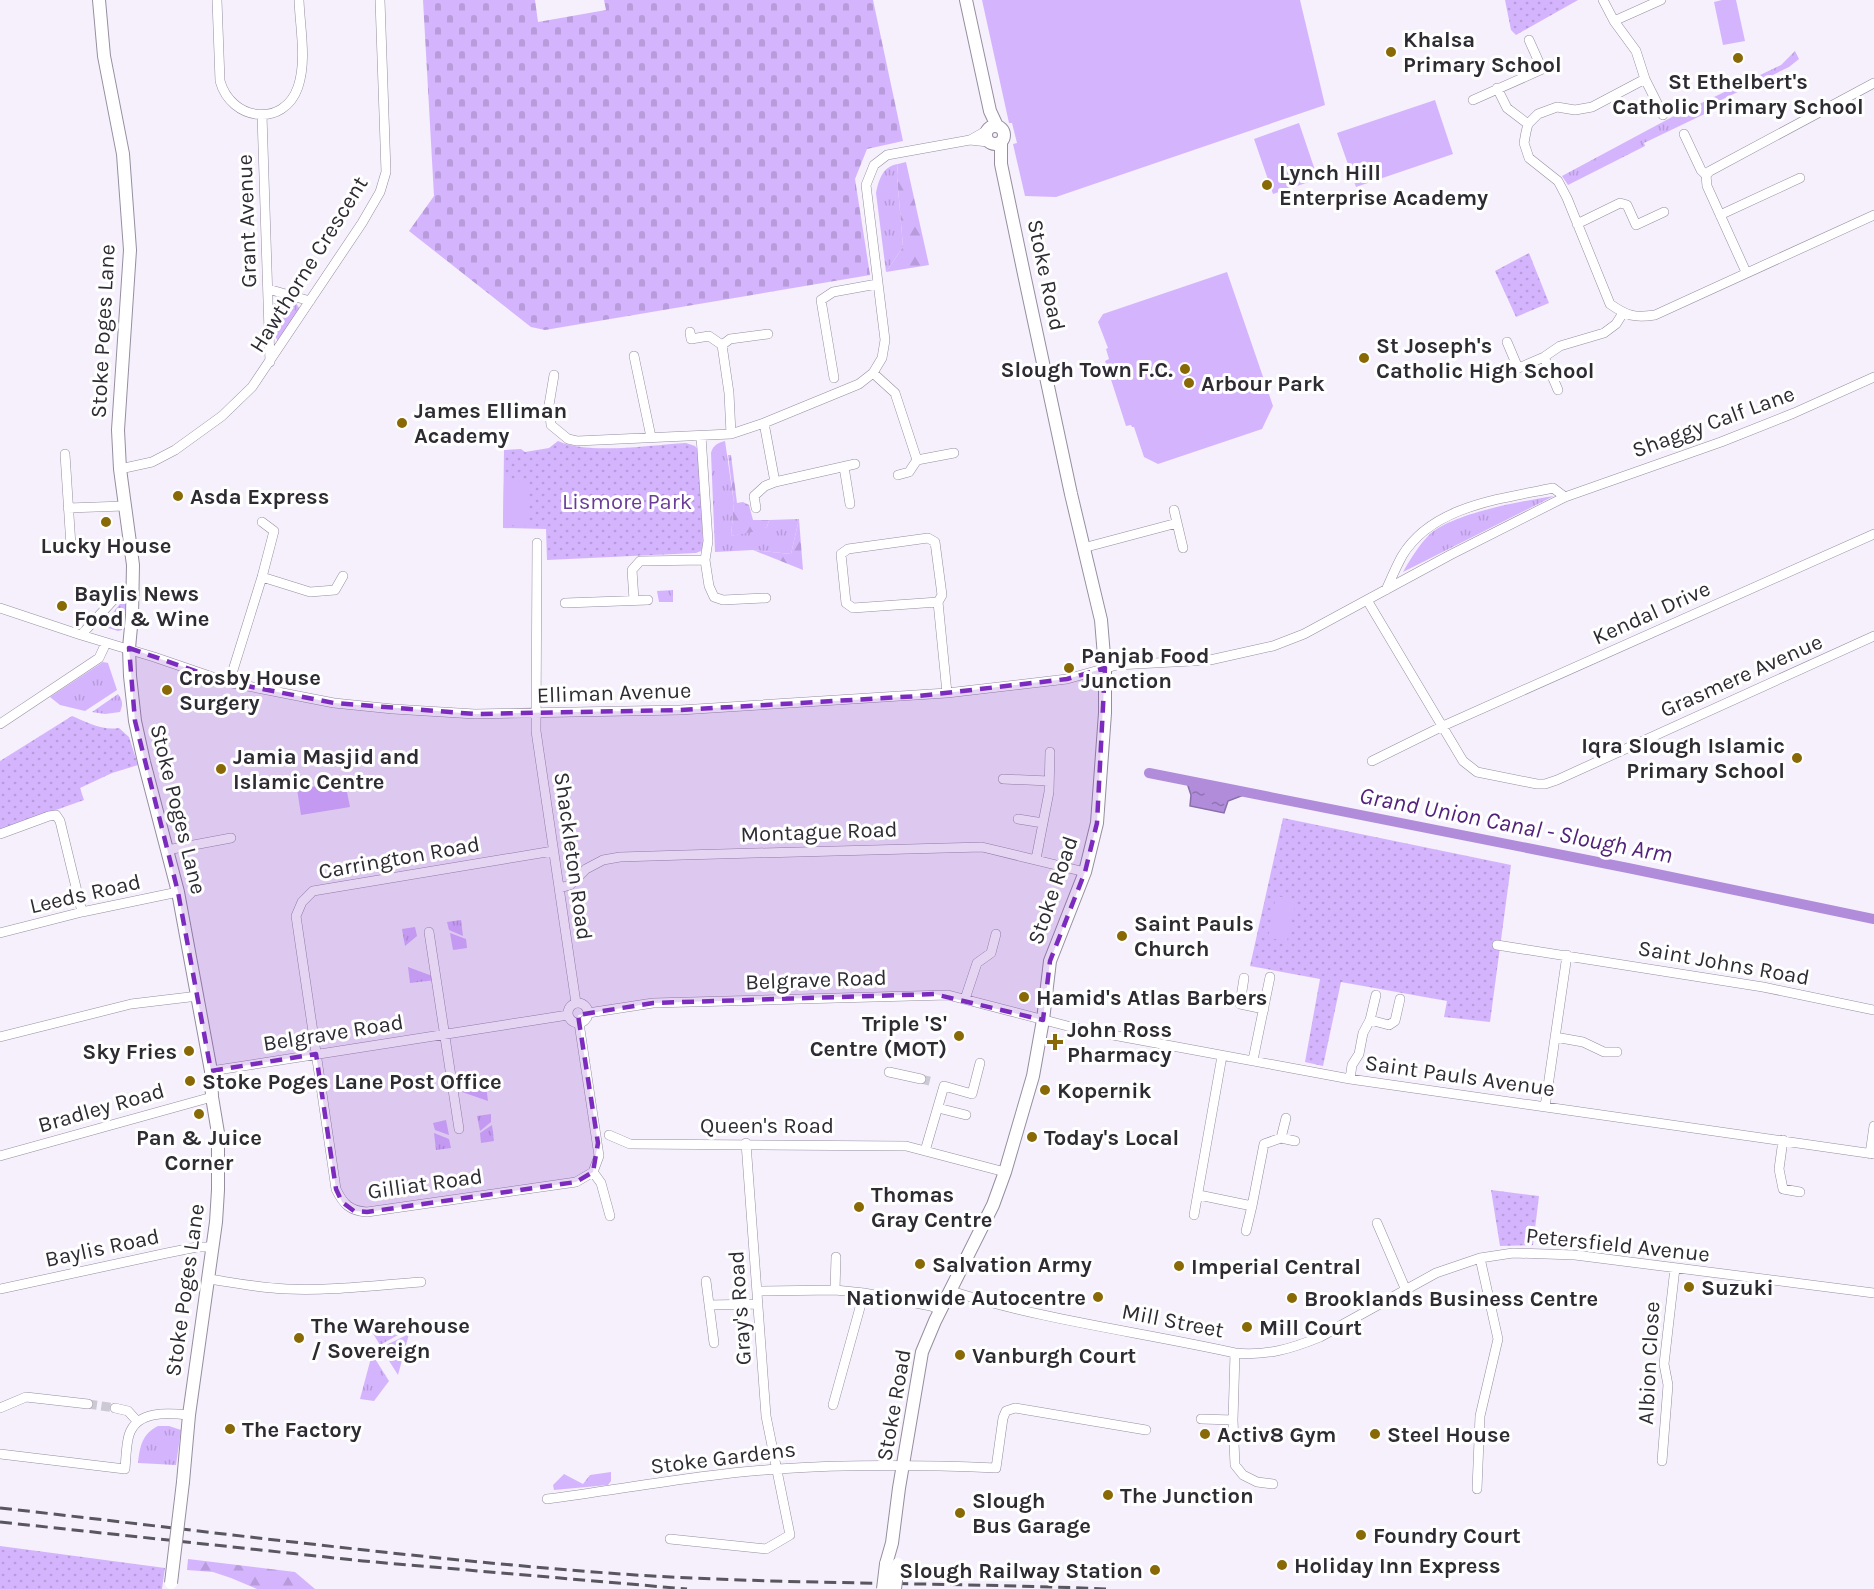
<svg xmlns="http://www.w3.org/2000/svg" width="1874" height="1589" viewBox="0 0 1874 1589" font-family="Karla,sans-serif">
  <defs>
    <pattern id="grass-tufts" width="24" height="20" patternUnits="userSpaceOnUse" patternTransform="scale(1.5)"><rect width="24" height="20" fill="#d5b4fe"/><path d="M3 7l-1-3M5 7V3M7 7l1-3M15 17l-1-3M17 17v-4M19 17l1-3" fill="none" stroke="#b79bda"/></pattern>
    <pattern id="forest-firs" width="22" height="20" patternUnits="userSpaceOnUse" patternTransform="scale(1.5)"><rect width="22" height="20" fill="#d5b4fe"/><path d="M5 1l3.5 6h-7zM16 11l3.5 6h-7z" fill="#b79bda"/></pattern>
    <pattern id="cemetery-stones" width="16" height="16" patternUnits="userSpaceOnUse" patternTransform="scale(1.5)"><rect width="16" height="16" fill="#d5b4fe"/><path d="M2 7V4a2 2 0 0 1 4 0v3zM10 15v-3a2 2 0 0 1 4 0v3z" fill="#b79bda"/></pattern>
    <pattern id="park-dots" width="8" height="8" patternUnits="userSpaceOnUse" patternTransform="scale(1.5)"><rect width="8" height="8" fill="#d5b4fe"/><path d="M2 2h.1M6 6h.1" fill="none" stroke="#b79bda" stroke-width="1.8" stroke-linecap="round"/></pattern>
    <pattern id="water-ripples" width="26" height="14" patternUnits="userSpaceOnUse" patternTransform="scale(1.5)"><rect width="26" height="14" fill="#b08cda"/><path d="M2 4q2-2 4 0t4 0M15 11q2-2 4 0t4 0" fill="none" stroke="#9073b1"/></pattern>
  </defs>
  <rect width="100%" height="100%" fill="#f5f0fc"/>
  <path fill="url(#grass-tufts)" d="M1795,51L1799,59L1789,67L1715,103L1717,108L1644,143L1645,146L1568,185L1562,176L1672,117L1781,65Z
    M898,164L897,176L903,247L886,272L876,193C879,179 883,166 898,164Z
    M287,297L294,300L299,308L297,316L278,341L276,338L274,304L279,298Z
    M725,441L734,503L731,536L767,527L769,520L799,519L791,554L753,550L715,552L711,453C713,445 718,443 725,441Z
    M1554,496L1403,572C1411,558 1419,545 1430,534C1454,513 1522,501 1554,496Z
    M673,590V602H659L657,591Z
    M124,599L126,601L122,630L118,631L102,626Z
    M103,662L108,663L117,690L85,711L60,705L50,697Z
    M118,694C123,701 123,704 120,712L105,714L92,712Z
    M461,920L463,936L449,930L447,922Z
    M415,927L417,936L405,946L402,929Z
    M450,933L466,939L467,948L453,950Z
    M408,967L435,977L436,980L410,983Z
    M486,1086L488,1101L462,1092L461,1090Z
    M491,1114V1122L480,1131L477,1116Z
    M446,1120L449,1135L435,1130L433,1123Z
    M492,1125L494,1141L481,1143L480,1133Z
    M434,1133L449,1139L451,1148L436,1150Z
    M372,1332L398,1335L380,1345Z
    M409,1334L398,1375L384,1353L386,1345Z
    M372,1354L389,1381L374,1401L360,1399Z
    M158,1426H169L181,1430L176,1465L138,1463C140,1446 142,1434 158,1426Z
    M611,1472V1481L608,1485L554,1490L553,1485L564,1474L583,1484L590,1475Z"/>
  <path fill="url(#forest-firs)" d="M906,162L929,265L886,272L903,247L897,176L898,164Z
    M728,455H731L737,503L743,502L749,505L753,520H769L767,527L757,531L731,536L734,503Z
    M799,519L803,570L753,550L791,554Z
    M188,1559L295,1572L315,1589H257L231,1578L213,1572L187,1570Z"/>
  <path fill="url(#cemetery-stones)" d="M423,0H535L538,22L606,10L604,0H873L903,141L867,149L855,179L870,275L545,330L531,327L409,231L434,196Z"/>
  <path fill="url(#park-dots)" d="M1505,0H1578L1516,35L1511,30Z
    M1529,253L1549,303L1516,317L1495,271Z
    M558,441C589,455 651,445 686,443L695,446L700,453L703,546L701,551L696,553L547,560L546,529L503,528L504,450L521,449L525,452L549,448Z
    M72,716C87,722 102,731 119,728L129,737L138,765L112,773L80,788L84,800L0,830V761Z
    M1283,818L1511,865L1490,1022L1444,1017L1447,1001L1341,982L1323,1066L1305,1062L1320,979L1250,966Z
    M1491,1190L1539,1196L1533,1245L1500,1246Z
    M0,1546L165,1568L162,1589H0Z"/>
  <path fill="#d5b4fe" d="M982,0H1300L1325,105L1056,197L1025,196L1013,144L1017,143L1012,123H1009Z
    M1722,0H1736L1745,41L1723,45L1714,2Z
    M1435,100L1453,154L1356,187L1337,133Z
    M1299,123L1318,179L1273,194L1254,139Z
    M1227,272L1273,406L1262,429L1158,464L1144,457L1134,427H1132L1131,425L1126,426L1105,361L1109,359L1106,349L1108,348L1098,322L1103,314Z
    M504,481L528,482L527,526L503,525Z
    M345,782L350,807L301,815L297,789Z
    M1276,896L1296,900L1287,941L1268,938Z"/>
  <path fill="url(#water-ripples)" stroke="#896fa8" stroke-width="1.5" d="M1186,780L1249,793L1228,801L1224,813L1190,806L1191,795Z"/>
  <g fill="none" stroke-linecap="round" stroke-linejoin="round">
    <path stroke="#b08cda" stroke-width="10" d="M1149,773L1628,868L1874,919"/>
    <path stroke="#cdc9d4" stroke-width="9" stroke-dasharray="9 4.5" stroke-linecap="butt" d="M921,1079L933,1082
      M88,1404L115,1408"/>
    <defs>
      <path id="street" d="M217,0L220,81C231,121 284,128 298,87C307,60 300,28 299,0
        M1603,0L1614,21L1636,51L1645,79L1663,115
        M1614,21L1661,0
        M1529,40L1542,69
        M1645,79L1592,107L1575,110L1557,107L1538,114L1528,124L1526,132L1524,143L1529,158L1558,181L1567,198L1610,304C1627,316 1634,318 1655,315L1874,215
        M1497,88L1507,108L1528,124
        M1473,100L1554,64
        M262,115L270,362
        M1684,134L1701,170L1706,175
        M970,140L988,142
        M1720,215L1800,178
        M1577,224L1620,203L1627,205L1636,225L1664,212
        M1746,272L1707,186L1706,175L1710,171L1874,83
        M268,289L310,301
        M690,332L691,339L709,336L722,345L729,393L731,434
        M1507,342L1518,368
        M722,345L730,339L768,334
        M634,356L651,437
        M1544,357L1558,390
        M873,373L895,393L917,460L909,472L898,475
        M554,375L549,405L551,425L568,439L577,441L731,434L764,423L859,384L873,373L882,358L885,340L866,185L874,165L887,155L970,140L986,131
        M834,378L821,300L833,292L877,284
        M1496,378L1544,357L1560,346L1604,333L1616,324L1623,313
        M764,423L775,482
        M701,436L708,541L705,560L709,586L714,597L723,600L766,598
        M65,454L71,546
        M917,460L954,453
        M844,467L850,504
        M120,469L152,462L175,450L222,416L252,387L362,223L380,192L386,172L380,0
        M68,508L124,506
        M756,508L754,496L765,486L775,482L855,464
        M1174,510L1183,548
        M537,543L536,731L576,1003
        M1083,548L1177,523
        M262,577L310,592L335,590L343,576
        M1386,590C1391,579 1396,567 1402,556C1432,506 1500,499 1553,488L1565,497
        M634,600L632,570L640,561L705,560
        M1367,600L1463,761L1477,772L1537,784H1545L1557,780L1874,636
        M938,602L853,608L846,603L841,554L848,549L928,538L935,542L942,595L938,602L947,693
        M565,603L648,600
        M0,608L81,635L154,657L227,682L334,703L393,709L475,714L680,710L947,693L1067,679L1117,665L1210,660L1273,646L1304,634L1450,555L1565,497L1721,442L1794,413L1874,377
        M81,635L118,595L133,590
        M229,683L262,577L274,531L262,522
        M0,724L99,658L106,643
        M1372,761L1443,726L1874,534
        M1003,779L1049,781
        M1018,819L1043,823
        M0,834L49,816L56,815L60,821L82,912
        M167,850L231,838
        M553,851L313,891L302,902L296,916L336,1189C343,1204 350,1211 367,1212L576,1182L593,1172
        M1036,859L1049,792L1050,752
        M560,888L570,885L586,869L603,860L620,857L684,855L982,847L1085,872
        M429,932L459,1129
        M0,933L82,912L178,892
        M1497,945L1763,987L1874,1010
        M1244,978L1240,1004L1264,1009
        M965,999L977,963L991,953L996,934
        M568 1013a10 10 0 1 1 20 0a10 10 0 1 1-20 0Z
        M588,1013L653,1003L948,995L1075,1028L1350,1079L1874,1154
        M1370,1020L1389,1025L1395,1021L1400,999
        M579,1023L599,1156L593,1172
        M0,1037L131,1004L198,996
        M1555,1037L1583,1042L1604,1052H1617
        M1253,1060L1270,977
        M211,1071L568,1015
        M889,1072L921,1079
        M1350,1079L1352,1065L1359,1054L1363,1033L1370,1020L1376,995
        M1545,1107L1567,955
        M938,1108L966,1115
        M609,1135L630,1144L906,1146L1005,1172
        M1281,1138L1295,1141
        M1783,1140L1779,1169L1783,1189L1800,1192
        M925,1151L944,1086L972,1094L980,1063
        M1870,1154L1874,1126
        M0,1156L212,1097
        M593,1172L601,1183L610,1216
        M1199,1195L1252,1206L1264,1144L1281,1138L1286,1118
        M1194,1215L1222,1056
        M1377,1223L1405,1288
        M1246,1231L1252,1206
        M836,1257L835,1290L864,1293
        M209,1279C235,1283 260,1288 287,1289C331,1291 376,1285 421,1282
        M706,1281L714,1343
        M0,1289L167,1253L197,1247H213
        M757,1291L835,1290
        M951,1291C1043,1320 1140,1332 1235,1353L1233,1420L1235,1465L1243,1475L1257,1482L1273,1484
        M709,1305L758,1304
        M1235,1353C1266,1356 1291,1349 1320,1337L1436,1273L1480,1258L1513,1253L1575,1255L1874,1293
        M833,1405L864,1293L931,1306L941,1310
        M0,1408L26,1397L88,1404
        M115,1408L128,1411L137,1421
        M1201,1419L1233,1420
        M0,1454L125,1469C126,1458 126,1445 129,1435C137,1410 168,1413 189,1415
        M1662,1461L1668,1385L1664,1364L1675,1268
        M1477,1489L1480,1416L1498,1339L1480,1258
        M547,1499C624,1489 701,1474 778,1469C850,1464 923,1465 996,1468L1003,1418L1006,1411L1015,1408L1146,1430
        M670,1539L766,1549L790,1535L766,1416L746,1143"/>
      <path id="secondary" d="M99,0L104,56L123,154L130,250L118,430L120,469L133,565L132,616L129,648L130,676L135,721L144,762L178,892L211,1071L212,1097L218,1133V1190L216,1222L189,1415L183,1482
        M966,0L990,111L997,126
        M986 135a9 9 0 1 1 18 0a9 9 0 1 1-18 0Z
        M886,1564L892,1543L899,1488L922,1352L935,1321L993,1205L1005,1172L1033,1076L1043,1020L1050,961L1085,872L1097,823L1105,713V668L1101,620L1071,494L1024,274L1001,164V143"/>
    </defs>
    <use href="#street" stroke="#968ea0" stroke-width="10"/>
    <use href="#secondary" stroke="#968ea0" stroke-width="14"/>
    <use href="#street" stroke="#fff" stroke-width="9"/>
    <use href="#secondary" stroke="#fff" stroke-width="12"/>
    <path stroke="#5a565f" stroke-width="3" stroke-dasharray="12 6" stroke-linecap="butt" d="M0,1508C207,1531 414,1559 621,1574C782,1585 944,1582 1106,1589
      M0,1522L363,1561L687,1589"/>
    <defs>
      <path id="secondary-bridge" d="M171,1583L183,1482
        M883,1589L886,1564
        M895,1589L898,1564"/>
    </defs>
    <use href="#secondary-bridge" stroke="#968ea0" stroke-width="14" stroke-linecap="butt"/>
    <use href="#secondary-bridge" stroke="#fff" stroke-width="12"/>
  </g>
  <path fill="#7b2cbf" fill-opacity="0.2" stroke="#7b2cbf" stroke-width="4.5" stroke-dasharray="12 8" stroke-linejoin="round" d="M129,648L227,682L334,703L475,714L680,710L919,696L1067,679L1105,668L1097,823L1085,872L1050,961L1043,1020L934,994L653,1003L578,1015L598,1143L593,1172L576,1182L367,1212L354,1211L342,1202L336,1189L316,1054L211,1071L178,892L135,721Z"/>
  <g fill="#886906" stroke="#fff" stroke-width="2">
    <circle cx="1391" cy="52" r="6"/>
    <circle cx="1738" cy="58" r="6"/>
    <circle cx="1267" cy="185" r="6"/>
    <circle cx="1364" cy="358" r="6"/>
    <circle cx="1185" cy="369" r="6"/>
    <circle cx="1189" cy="383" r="6"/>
    <circle cx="402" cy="423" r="6"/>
    <circle cx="178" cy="496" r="6"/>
    <circle cx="106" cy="522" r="6"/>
    <circle cx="62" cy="606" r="6"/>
    <circle cx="1069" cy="668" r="6"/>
    <circle cx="167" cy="690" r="6"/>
    <circle cx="1797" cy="758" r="6"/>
    <circle cx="221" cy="769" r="6"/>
    <circle cx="1122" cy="936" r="6"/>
    <circle cx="1024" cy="997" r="6"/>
    <circle cx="959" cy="1036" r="6"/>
    <path d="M1052 1033h6v6h6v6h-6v6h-6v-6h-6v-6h6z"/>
    <circle cx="189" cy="1051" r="6"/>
    <circle cx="190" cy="1081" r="6"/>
    <circle cx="1045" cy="1090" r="6"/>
    <circle cx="199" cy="1114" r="6"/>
    <circle cx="1032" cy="1137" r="6"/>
    <circle cx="859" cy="1207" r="6"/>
    <circle cx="920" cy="1264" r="6"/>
    <circle cx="1179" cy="1266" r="6"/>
    <circle cx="1689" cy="1287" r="6"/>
    <circle cx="1098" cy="1297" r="6"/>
    <circle cx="1292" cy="1298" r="6"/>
    <circle cx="1247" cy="1327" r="6"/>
    <circle cx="299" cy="1338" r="6"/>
    <circle cx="960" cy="1355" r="6"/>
    <circle cx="230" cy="1429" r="6"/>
    <circle cx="1205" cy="1434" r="6"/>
    <circle cx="1375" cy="1434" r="6"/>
    <circle cx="1108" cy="1495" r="6"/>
    <circle cx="960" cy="1513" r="6"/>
    <circle cx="1361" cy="1535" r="6"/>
    <circle cx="1282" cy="1565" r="6"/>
    <circle cx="1155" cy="1570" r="6"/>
  </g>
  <g text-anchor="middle" stroke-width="6" stroke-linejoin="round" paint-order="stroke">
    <g font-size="22" font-weight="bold" fill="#2e2b33" stroke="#fff" text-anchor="start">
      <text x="1403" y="47">Khalsa<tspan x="1403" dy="25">Primary School</tspan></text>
      <text x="1738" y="89" text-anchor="middle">St Ethelbert's<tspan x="1738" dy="25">Catholic Primary School</tspan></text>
      <text x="1279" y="180">Lynch Hill<tspan x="1279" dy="25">Enterprise Academy</tspan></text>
      <text x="1376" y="353">St Joseph's<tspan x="1376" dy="25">Catholic High School</tspan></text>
      <text x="1173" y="377" text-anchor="end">Slough Town F.C.</text>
      <text x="1201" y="391">Arbour Park</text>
      <text x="414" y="418">James Elliman<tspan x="414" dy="25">Academy</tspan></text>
      <text x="190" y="504">Asda Express</text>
      <text x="106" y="553" text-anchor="middle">Lucky House</text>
      <text x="74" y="601">Baylis News<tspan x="74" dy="25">Food &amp; Wine</tspan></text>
      <text x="1081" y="663">Panjab Food<tspan x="1081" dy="25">Junction</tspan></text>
      <text x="179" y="685">Crosby House<tspan x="179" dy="25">Surgery</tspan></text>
      <text x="1785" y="753" text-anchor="end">Iqra Slough Islamic<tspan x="1785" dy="25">Primary School</tspan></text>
      <text x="233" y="764">Jamia Masjid and<tspan x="233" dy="25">Islamic Centre</tspan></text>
      <text x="1134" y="931">Saint Pauls<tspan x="1134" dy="25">Church</tspan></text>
      <text x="1036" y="1005">Hamid's Atlas Barbers</text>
      <text x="947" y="1031" text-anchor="end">Triple 'S'<tspan x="947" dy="25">Centre (MOT)</tspan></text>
      <text x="1067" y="1037">John Ross<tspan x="1067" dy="25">Pharmacy</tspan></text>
      <text x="177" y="1059" text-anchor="end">Sky Fries</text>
      <text x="202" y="1089">Stoke Poges Lane Post Office</text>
      <text x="1057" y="1098">Kopernik</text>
      <text x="199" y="1145" text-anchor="middle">Pan &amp; Juice<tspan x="199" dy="25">Corner</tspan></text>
      <text x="1044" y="1145">Today's Local</text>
      <text x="871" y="1202">Thomas<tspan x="871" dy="25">Gray Centre</tspan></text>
      <text x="932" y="1272">Salvation Army</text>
      <text x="1191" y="1274">Imperial Central</text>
      <text x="1701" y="1295">Suzuki</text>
      <text x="1086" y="1305" text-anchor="end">Nationwide Autocentre</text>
      <text x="1304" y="1306">Brooklands Business Centre</text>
      <text x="311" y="1333">The Warehouse<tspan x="311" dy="25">/ Sovereign</tspan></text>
      <text x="1259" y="1335">Mill Court</text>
      <text x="972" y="1363">Vanburgh Court</text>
      <text x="242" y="1437">The Factory</text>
      <text x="1217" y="1442">Activ8 Gym</text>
      <text x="1387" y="1442">Steel House</text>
      <text x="1120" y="1503">The Junction</text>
      <text x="972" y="1508">Slough<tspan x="972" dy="25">Bus Garage</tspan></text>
      <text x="1373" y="1543">Foundry Court</text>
      <text x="1294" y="1573">Holiday Inn Express</text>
      <text x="1143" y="1578" text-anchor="end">Slough Railway Station</text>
    </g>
    <g font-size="22" fill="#2e2b33" stroke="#fff">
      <text transform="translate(246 221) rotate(-92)" y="8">Grant Avenue</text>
      <text transform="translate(308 264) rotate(-58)" y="8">Hawthorne Crescent</text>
      <text transform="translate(1047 275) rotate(78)" y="8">Stoke Road</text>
      <text transform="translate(102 331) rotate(-87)" y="8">Stoke Poges Lane</text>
      <text transform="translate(1713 421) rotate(-20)" y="8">Shaggy Calf Lane</text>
      <text transform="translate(1651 612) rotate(-24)" y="8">Kendal Drive</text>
      <text transform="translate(1741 675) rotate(-24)" y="8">Grasmere Avenue</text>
      <text transform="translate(614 692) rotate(-2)" y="8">Elliman Avenue</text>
      <text transform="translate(179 809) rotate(76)" y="8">Stoke Poges Lane</text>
      <text transform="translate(819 831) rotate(-2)" y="8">Montague Road</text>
      <text transform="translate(574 856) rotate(82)" y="8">Shackleton Road</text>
      <text transform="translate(399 857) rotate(-10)" y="8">Carrington Road</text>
      <text transform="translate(1052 890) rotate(-71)" y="8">Stoke Road</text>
      <text transform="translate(85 893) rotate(-13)" y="8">Leeds Road</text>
      <text transform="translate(1724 962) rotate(10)" y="8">Saint Johns Road</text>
      <text transform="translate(816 979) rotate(-2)" y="8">Belgrave Road</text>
      <text transform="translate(333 1032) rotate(-9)" y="8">Belgrave Road</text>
      <text transform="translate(1460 1075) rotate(8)" y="8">Saint Pauls Avenue</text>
      <text transform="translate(101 1107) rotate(-16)" y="8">Bradley Road</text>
      <text x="767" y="1133">Queen's Road</text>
      <text transform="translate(425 1183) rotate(-8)" y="8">Gilliat Road</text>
      <text transform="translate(1618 1244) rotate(6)" y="8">Petersfield Avenue</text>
      <text transform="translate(102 1247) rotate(-12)" y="8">Baylis Road</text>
      <text transform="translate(184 1290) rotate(-82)" y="8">Stoke Poges Lane</text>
      <text transform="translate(739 1308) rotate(-94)" y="8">Gray's Road</text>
      <text transform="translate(1173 1320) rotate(11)" y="8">Mill Street</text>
      <text transform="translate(1648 1363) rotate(-87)" y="8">Albion Close</text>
      <text transform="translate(893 1405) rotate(-80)" y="8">Stoke Road</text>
      <text transform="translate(723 1457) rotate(-7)" y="8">Stoke Gardens</text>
    </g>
    <g font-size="22" fill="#6a3c97" stroke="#fff">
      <text x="627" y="509">Lismore Park</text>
    </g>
    <g font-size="24" font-style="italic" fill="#52217c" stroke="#fff">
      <text transform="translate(1516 825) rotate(11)" y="8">Grand Union Canal - Slough Arm</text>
    </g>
  </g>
</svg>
